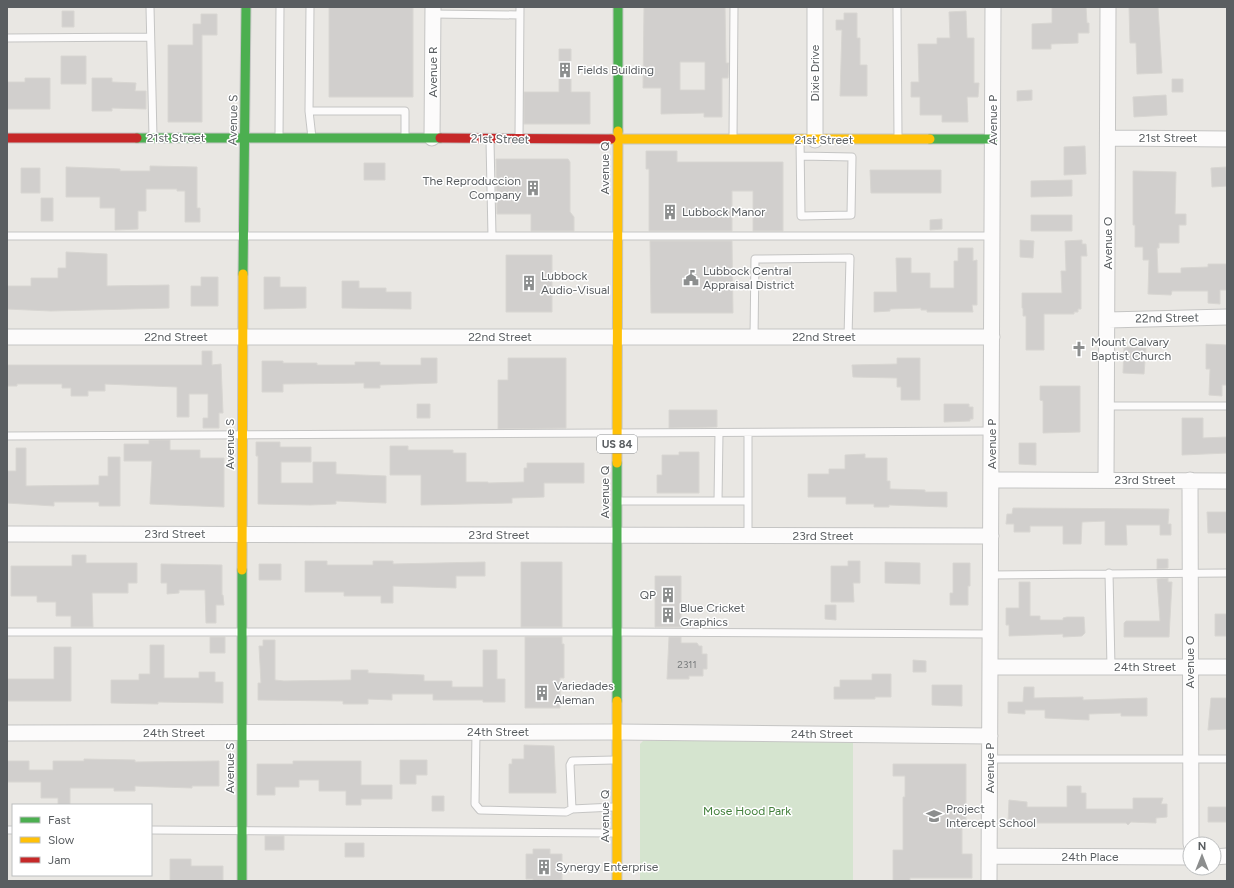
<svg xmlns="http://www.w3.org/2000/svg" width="1234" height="888" viewBox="0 0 1234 888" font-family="Figtree,sans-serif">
  <rect width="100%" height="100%" fill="#e9e7e3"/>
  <path fill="#d5e4cf" d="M853,740V881H640V744L643,741Z"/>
  <path fill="#d1cfcd" stroke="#d8d6d2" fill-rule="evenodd" d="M329,7H413V97H329Z
    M644,7H725L726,63H729L728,78H722V117H704V113L661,114V88H643ZM680,62H705V90H680Z
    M1052,7H1086L1087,23H1089V33H1078V43L1051,44V49H1032V24L1052,23Z
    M1129,7H1158L1162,73L1137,74L1136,43H1130Z
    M62,11H74V27H62Z
    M966,11L967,38H974V83H979L978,97H967L968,122H942V115H920V97H911V82H919L918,44H937V38H950L949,12Z
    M844,13H857V38H860V65H867V96H840L842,30H836V20H844Z
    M201,14H217V35H202V122H168V45H193V24H201Z
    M559,49H571V92H590V124H524V92H559Z
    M61,56H86V84H61Z
    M25,78H50V109H7V82H25Z
    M92,78H112V82L136,83L135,91H146V109L112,108V111H92Z
    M1172,79H1183V92H1172Z
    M1032,90V100L1017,101V91Z
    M1166,95L1167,115L1134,117L1133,97Z
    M1085,146L1086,174L1064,175V147Z
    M646,151H677V162H783V231H753V191H732V231H649V169H646Z
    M496,159H568L570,162V212L574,217V231H531V214H497Z
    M364,163H385V180H364Z
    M150,166L197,167V208H200V222H185V191H177V189H146V211H138V229L115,230V208H100V197H66V167L120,169V171H150Z
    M1226,167L1227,186L1212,187L1211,168Z
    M21,168H40V193H21Z
    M870,170H941V193H871Z
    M1133,171L1176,172L1175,214H1186V225H1179V243H1159V248H1157L1158,273H1181V268L1208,267V264H1227V290H1220V304L1208,303V291H1172L1171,295L1148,294L1149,260H1143V247H1135V225H1133Z
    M1072,180V196L1031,197V181Z
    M41,198H53V221H41Z
    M1031,215H1072V231H1031Z
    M942,219V229L930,230V220Z
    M1020,240L1034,241L1033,258L1020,257Z
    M1082,240V244H1086L1087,256H1081V309H1078V312H1074V314H1044V350H1026V316H1023V308H1022V293H1062L1061,271H1066L1065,241Z
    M650,241H732L733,313H651Z
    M958,248H973V261L977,260V305H972L973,312H927V310H921V308L890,309V311L874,312V292H897L896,258H911V273H930V288H954V261H958Z
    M66,252L107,254V286L169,285V308L51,311L7,309V286H31V278H58V268H66Z
    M506,255H552V312H506Z
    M201,277H218V306H191V286H201Z
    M264,277H280V287H306V308L264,309Z
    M342,281H359V288H386V292H411V309L342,308Z
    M1206,344L1227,345V385H1222V396L1209,395L1210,369H1206Z
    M1124,347L1146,348L1144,374L1123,373Z
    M202,351H212V365L221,364L223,413H219V428H203V418H208V394H189V417H177V387L105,384V391H88V396H71V388H62V384H17V386H7V365H202Z
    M421,358H437V383L380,385V388H364V383L283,384V392H262V361H283V363H317V365H355V362H380V365H421Z
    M508,358H566V428L498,429V380H508Z
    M897,358H920V400H901V387H897V378L853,377L852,365L897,364Z
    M1040,386H1080V432L1043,433V401L1040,400Z
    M417,404H430V418H417Z
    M944,404H969V407H973V419H970V421L944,422Z
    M669,410H717V427L669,428Z
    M1182,418H1203V438L1227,437V453L1182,455Z
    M149,440H170V450H200V458H224V507L150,504L152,461H124V444H149Z
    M256,442H280V447H311V462H281V483H313V462H336V474L386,476V503L336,501V504L310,505L258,504V456H256Z
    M1019,443H1036V465L1019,464Z
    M390,446H408V450H453V453H466V482H488V483L524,482V468H527V463H584V483H544V497L512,498V503L421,505V475H390Z
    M16,448H26V486L99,485V476H108V457H120V506H99V502H54V506L7,503V471H16Z
    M679,452H699V493H657V475H662V455H679Z
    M865,454V458H887V481H890V489L925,490V492H947V507L889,505V507H874V504H846V497H808V474H829V469H845V455Z
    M1013,508L1169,509L1168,524H1171V535H1160V525H1126L1127,545H1105V521L1082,522L1081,544H1063V526H1030V532H1014V524H1006L1007,514H1012Z
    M1207,512H1227V533H1208Z
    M72,555H86V563H137V583H128V593H92L93,627H71V616H56V602H37V596H11V566H72Z
    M1157,559H1168V568L1157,569Z
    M305,561H327V565H373V561H393V564L485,562V576H456V588L393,586V603H381V596H344V592H305Z
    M848,561H860V583H853L854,602H831V566H848Z
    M521,562H562V627H521Z
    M885,562L920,563V584L885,583Z
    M953,563H970V586H968V605H950V593H953Z
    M161,564L222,565V595H223L224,605H216V623H206L205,590H179V593L167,594V583H161Z
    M259,564H281V580H259Z
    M655,576H681V627H655Z
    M1168,578V582H1172L1169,637H1124V623L1126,621H1160L1157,579Z
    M1019,582H1030V616H1040V620H1063V618L1067,617H1084L1085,633L1082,636L1063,637V634L1009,636V625H1006V608H1019Z
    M825,605H836V620L825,619Z
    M1215,614H1227L1226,636H1215Z
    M210,637H225V653H210Z
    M525,637H562V644H564V678H560V708H525Z
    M669,637H681V643H697L699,646H702V654H707V669H703V676H689V679H667Z
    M263,640H275V680L284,681L351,680V670H368V673L424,675V681H452V687H483V650H497V679H505V702H483V700H433V694H392V700L368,699V704H343V701L258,700V683H261L259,646H263Z
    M150,645H164V678H199V672H215V682H223V703L158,702V704L111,703V680H139V674H150Z
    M54,647H71V701H7V679H54Z
    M913,660L926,661V672H913Z
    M872,674H891V697H875V699H834V687H840V680H872Z
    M932,685H962V706L932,705Z
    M1024,687H1034V698L1083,697V700L1147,698V716H1121V713L1089,714V720L1045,718V710H1025V714L1008,713V702H1023Z
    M1211,698H1227V729L1208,730Z
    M524,745L554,746L556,793H509V764H512V759H524Z
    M84,759L135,760V762L219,761V786H192V788L135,786V791H114V788H70V805H58V798H41V782H7V761H29V770H53V761H84Z
    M400,760H427V775H416V784H400Z
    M293,761H361V785H392V799H361V805H346V791H319V780H299V787H275V795H257V764H293Z
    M893,764H966V822H962V854H972V878H910V881H893V850H903V797H905V776H893Z
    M1067,786H1081V793H1086V809H1133V798H1163L1161,804H1167V817L1156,818V823L1131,822L1128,825L1126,823H1008L1009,800L1027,802V807H1067Z
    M432,796H444V811H432Z
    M1208,807H1227V822H1208Z
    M265,836H284V850H265Z
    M345,843H364V857H345Z
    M533,849H550V854H562V880L533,881V879H526V854H533Z
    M170,859H191V866H223V881H170Z"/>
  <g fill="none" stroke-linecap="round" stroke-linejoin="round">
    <defs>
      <path id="lane" d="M150,7L153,137
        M310,7L309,111L312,138
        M897,7L898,137
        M433,14L520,15
        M7,38L150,37
        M309,111H405V137
        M279,136L280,7
        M519,137L520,7
        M733,138L734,7
        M800,140L801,216L851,215L852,157L801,156
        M490,141L492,236
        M7,236H993
        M754,337L755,259L850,258L848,337
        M1107,406H1227
        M7,436L992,431
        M619,501H748
        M718,501L719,433
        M748,536V433
        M1109,573L1111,667
        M991,575L1227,573
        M7,632H617L991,634
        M476,732L475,804L480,810L566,812L572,809
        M990,759H1227
        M614,807L572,809L570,765L572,761L614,760
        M7,830H13
        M151,830L614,833"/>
      <path id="street" d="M815,7V140
        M432,138L433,7
        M1109,138L1227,139
        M1108,320L1227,317
        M7,337H992
        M991,480L1227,481
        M1106,480L1108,7
        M1190,480L1191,844
        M7,534L991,536
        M990,667H1227
        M7,733L616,732L990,736
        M989,856L1190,857
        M1214,857L1227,856
        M989,881L993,7"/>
      <path id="fast" d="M618,131V7
        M137,138H440
        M930,139H993
        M243,274L246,7
        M242,570V881
        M617,701V463"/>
      <path id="slow" d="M611,139H930
        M617,463L618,131
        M242,570L243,274
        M617,881V701"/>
      <path id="jam" d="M7,138H137
        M440,138L611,139"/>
    </defs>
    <use href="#lane" stroke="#c5c5c4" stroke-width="9"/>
    <use href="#street" stroke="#c5c5c4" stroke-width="17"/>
    <use href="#fast" stroke="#c4c5c4" stroke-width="11"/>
    <use href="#slow" stroke="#c4c5c4" stroke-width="11"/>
    <use href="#jam" stroke="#c4c5c4" stroke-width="11"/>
    <use href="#lane" stroke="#fcfbfb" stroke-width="7"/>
    <use href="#street" stroke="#fcfbfb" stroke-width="15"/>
    <use href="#fast" stroke="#4caf50" stroke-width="9"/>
    <use href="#slow" stroke="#ffc107" stroke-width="9"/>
    <use href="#jam" stroke="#c62828" stroke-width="9"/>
  </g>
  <defs>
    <symbol id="building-bare" viewBox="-9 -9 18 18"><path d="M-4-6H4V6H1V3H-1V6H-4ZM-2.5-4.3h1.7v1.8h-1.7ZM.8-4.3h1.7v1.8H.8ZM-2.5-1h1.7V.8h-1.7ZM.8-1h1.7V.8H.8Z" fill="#8c8e8e" stroke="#fff" stroke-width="2.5" paint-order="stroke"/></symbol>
    <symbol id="civic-bare" viewBox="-9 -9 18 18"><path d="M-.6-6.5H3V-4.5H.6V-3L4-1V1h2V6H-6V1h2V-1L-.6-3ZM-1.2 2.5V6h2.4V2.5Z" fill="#8c8e8e" stroke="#fff" stroke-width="2.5" paint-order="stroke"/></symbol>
    <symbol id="church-bare" viewBox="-9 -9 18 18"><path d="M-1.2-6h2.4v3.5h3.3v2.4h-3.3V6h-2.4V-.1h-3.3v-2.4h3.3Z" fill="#8c8e8e" stroke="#fff" stroke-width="2.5" paint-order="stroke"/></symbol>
    <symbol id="school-bare" viewBox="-9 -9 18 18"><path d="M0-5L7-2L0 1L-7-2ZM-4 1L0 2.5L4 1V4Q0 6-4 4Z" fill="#8c8e8e" stroke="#fff" stroke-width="2.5" paint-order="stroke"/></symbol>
  </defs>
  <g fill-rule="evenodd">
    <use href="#building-bare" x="554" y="59" width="22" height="22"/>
    <use href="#building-bare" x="522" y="177" width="22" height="22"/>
    <use href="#building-bare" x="659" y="201" width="22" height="22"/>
    <use href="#civic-bare" x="680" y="267" width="22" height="22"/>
    <use href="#building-bare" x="518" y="272" width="22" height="22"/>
    <use href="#church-bare" x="1068" y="338" width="22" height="22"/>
    <use href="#building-bare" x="657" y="584" width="22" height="22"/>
    <use href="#building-bare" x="657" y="604" width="22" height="22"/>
    <use href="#building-bare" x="531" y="682" width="22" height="22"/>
    <use href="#school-bare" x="923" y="805" width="22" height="22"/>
    <use href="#building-bare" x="533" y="856" width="22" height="22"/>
  </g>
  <g text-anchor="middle" stroke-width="3" stroke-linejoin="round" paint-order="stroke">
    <g font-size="10" fill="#797c7d">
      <text x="687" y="668">2311</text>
    </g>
    <rect fill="#fff" stroke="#8c8e90" stroke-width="1" x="597" y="435" width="40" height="18" rx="3"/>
    <g font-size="11" font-weight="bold" fill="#5a5e61">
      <text x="617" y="448">US 84</text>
    </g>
    <g font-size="12" fill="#5a5e61" stroke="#fff" text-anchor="start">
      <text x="577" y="74">Fields Building</text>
      <text x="521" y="185" text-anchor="end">The Reproduccion<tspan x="521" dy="14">Company</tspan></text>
      <text x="682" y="216">Lubbock Manor</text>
      <text x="703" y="275">Lubbock Central<tspan x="703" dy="14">Appraisal District</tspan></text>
      <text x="541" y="280">Lubbock<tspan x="541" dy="14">Audio-Visual</tspan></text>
      <text x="1091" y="346">Mount Calvary<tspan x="1091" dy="14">Baptist Church</tspan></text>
      <text x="656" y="599" text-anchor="end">QP</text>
      <text x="680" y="612">Blue Cricket<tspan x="680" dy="14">Graphics</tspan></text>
      <text x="554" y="690">Variedades<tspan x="554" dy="14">Aleman</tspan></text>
      <text x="946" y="813">Project<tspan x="946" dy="14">Intercept School</tspan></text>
      <text x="556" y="871">Synergy Enterprise</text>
    </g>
    <g font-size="12" fill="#5a5e61" stroke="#fff">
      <text transform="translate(433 72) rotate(-90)" y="4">Avenue R</text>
      <text transform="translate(815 73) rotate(-90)" y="4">Dixie Drive</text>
      <text transform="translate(233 120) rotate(-89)" y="4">Avenue S</text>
      <text transform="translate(993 120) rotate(-90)" y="4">Avenue P</text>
      <text x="176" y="142">21st Street</text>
      <text x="1168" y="142">21st Street</text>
      <text transform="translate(500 139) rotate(1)" y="4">21st Street</text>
      <text x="824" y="144">21st Street</text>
      <text transform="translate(605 168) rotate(-90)" y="4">Avenue Q</text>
      <text transform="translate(1108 243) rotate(-90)" y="4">Avenue O</text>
      <text transform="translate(1167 318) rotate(-1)" y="4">22nd Street</text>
      <text x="176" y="341">22nd Street</text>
      <text x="500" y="341">22nd Street</text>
      <text x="824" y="341">22nd Street</text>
      <text transform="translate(230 444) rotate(-90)" y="4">Avenue S</text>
      <text transform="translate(992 444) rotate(-90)" y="4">Avenue P</text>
      <text x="1145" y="484">23rd Street</text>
      <text transform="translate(605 492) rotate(-90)" y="4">Avenue Q</text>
      <text x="175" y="538">23rd Street</text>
      <text x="499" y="539">23rd Street</text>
      <text x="823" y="540">23rd Street</text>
      <text transform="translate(1190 662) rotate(-90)" y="4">Avenue O</text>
      <text x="1145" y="671">24th Street</text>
      <text x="498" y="736">24th Street</text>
      <text x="174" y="737">24th Street</text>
      <text x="822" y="738">24th Street</text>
      <text transform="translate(230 768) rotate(-90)" y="4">Avenue S</text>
      <text transform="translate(990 768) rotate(-90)" y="4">Avenue P</text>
      <text transform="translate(605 816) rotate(-90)" y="4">Avenue Q</text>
      <text x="1090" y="861">24th Place</text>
    </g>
    <g font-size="12" fill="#427f3b" stroke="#fff">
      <text x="747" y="815">Mose Hood Park</text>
    </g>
  </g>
  <rect width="1234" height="888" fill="none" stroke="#5a5e61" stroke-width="16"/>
  <rect x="12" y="804" width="140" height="72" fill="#ffffff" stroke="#bdbfc0"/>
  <rect x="20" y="817" width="20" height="6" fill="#4caf50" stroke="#bdbfc0"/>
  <text x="48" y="824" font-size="12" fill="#5a5e61">Fast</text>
  <rect x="20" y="837" width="20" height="6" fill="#ffc107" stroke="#bdbfc0"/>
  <text x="48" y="844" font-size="12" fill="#5a5e61">Slow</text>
  <rect x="20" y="857" width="20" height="6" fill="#c62828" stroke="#bdbfc0"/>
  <text x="48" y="864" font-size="12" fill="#5a5e61">Jam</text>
  <g transform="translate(1202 856)"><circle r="19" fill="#ffffff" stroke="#bdbfc0"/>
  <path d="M0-3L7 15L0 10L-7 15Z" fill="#8c8e8e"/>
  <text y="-6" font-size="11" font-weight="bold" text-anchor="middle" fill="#5a5e61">N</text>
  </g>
</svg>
